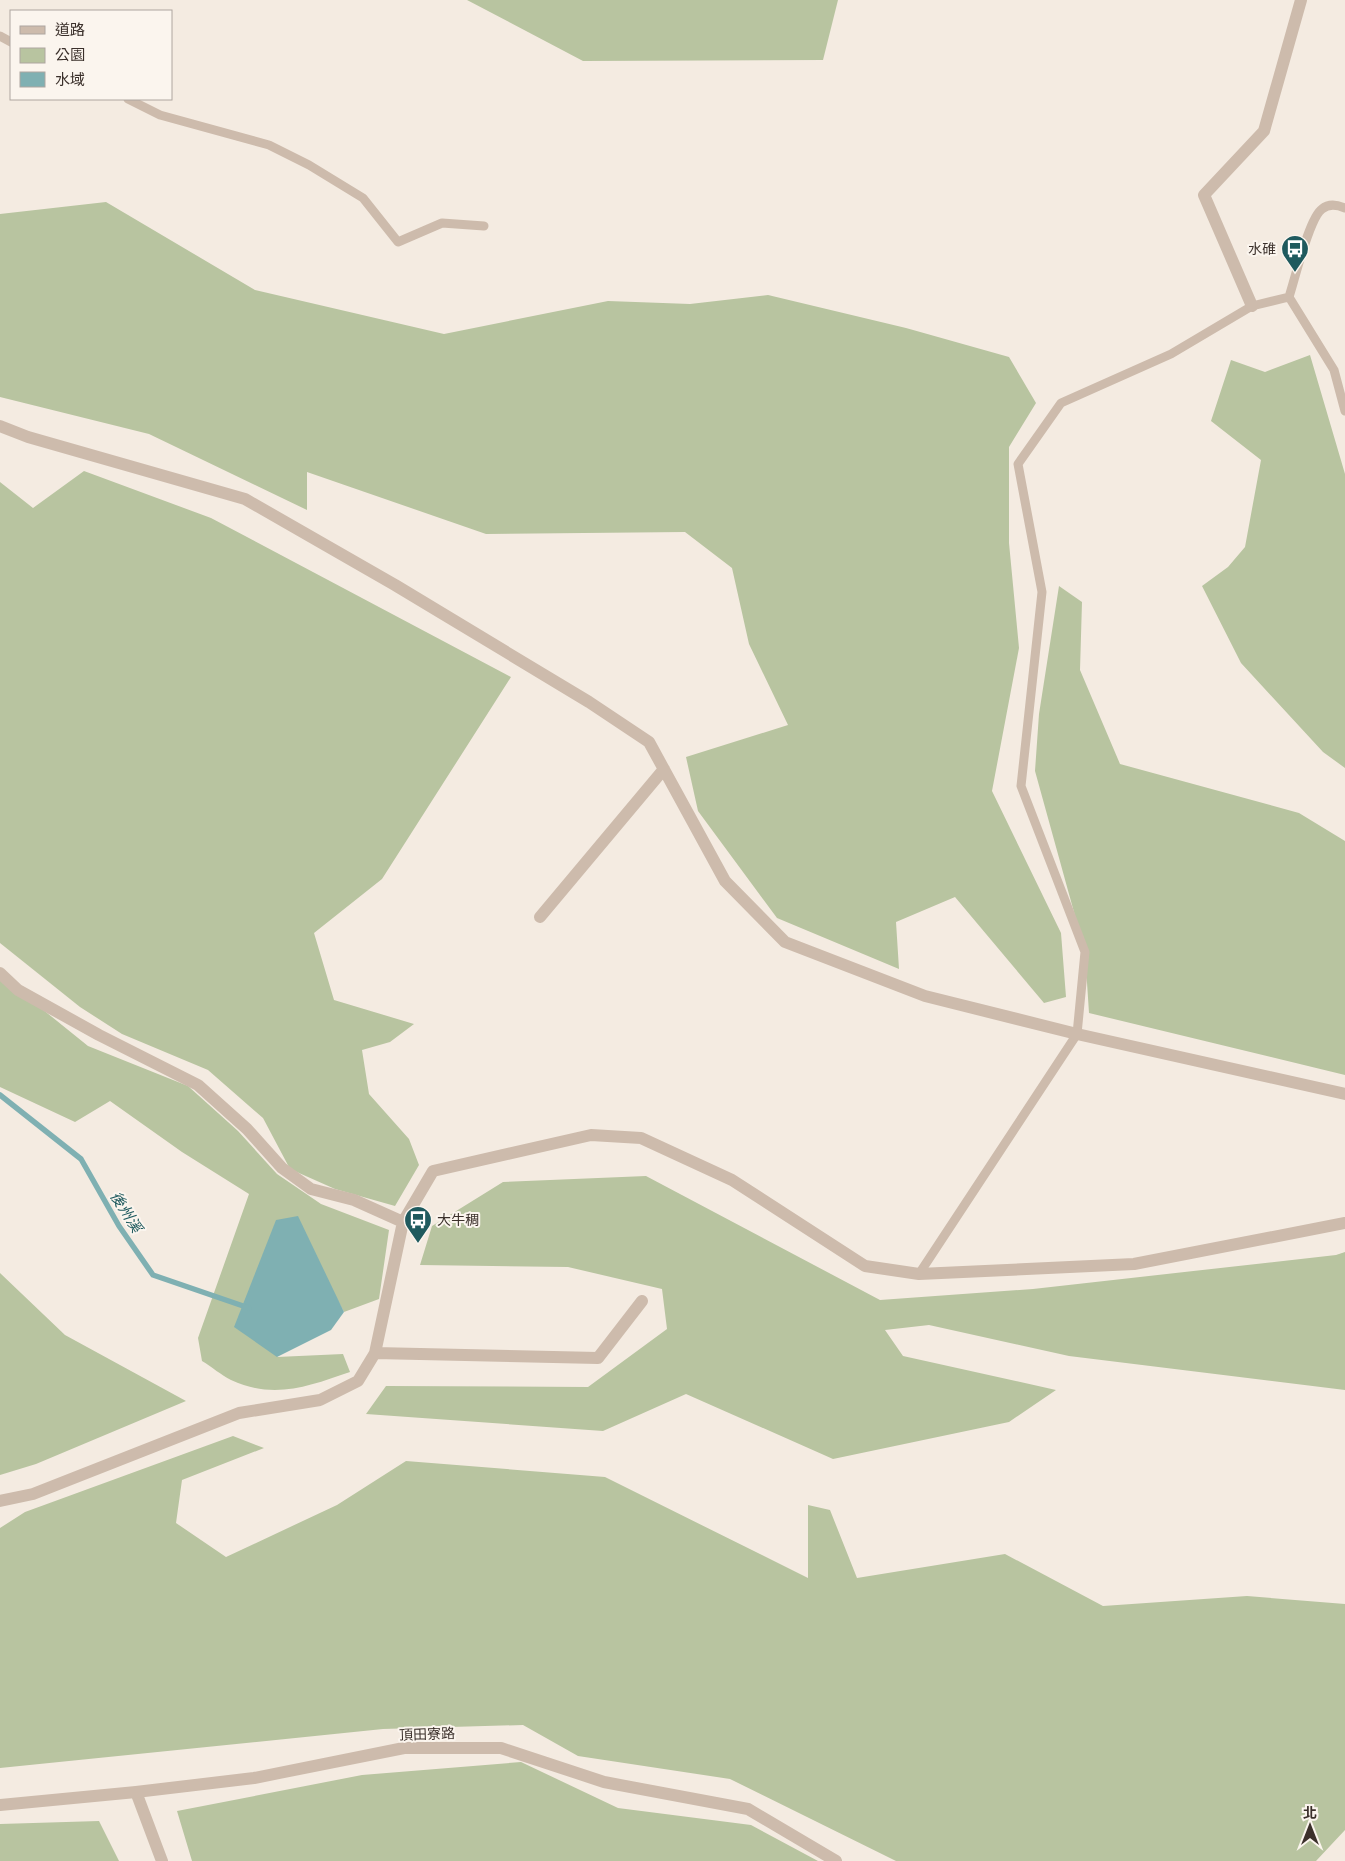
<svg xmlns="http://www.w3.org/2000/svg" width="1345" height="1861" viewBox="0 0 1345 1861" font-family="Manrope,'Noto Sans TC',sans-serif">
  <rect width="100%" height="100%" fill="#f4ebe1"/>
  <path fill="#b8c4a0" d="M467,0H838L823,60L583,61Z
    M106,202L255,290L444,334L608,301L690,304L768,295L906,328L1009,357L1036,403L1009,447V543L1019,648L992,791L1061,933L1066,997L1044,1003L955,897L896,922L899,969L777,918L698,811L686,757L788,725L749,644L732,568L685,532L486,534L307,472V510L149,434L0,397V214Z
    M1310,355L1345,474V768L1323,752L1241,663L1202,586L1228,567L1245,547L1261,460L1211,421L1231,360L1265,372Z
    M84,471L211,518L511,677L382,879L314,933L334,1000L414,1024L390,1042L362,1050L369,1094L409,1139L419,1165L395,1206L335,1189L290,1169L263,1118L208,1070L122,1034L80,1007L0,943V482L33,508Z
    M1059,586L1082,602L1080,670L1120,764L1299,813L1345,841V1075L1089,1013L1085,952L1035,771L1039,714Z
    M0,975L88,1046L188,1086L238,1131L277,1174L321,1204L389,1230L379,1299L344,1312L327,1280L277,1357L343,1354L350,1372C309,1386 274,1400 231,1380C221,1375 212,1367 202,1361L198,1338L249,1194L182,1152L110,1101L75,1122L0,1087Z
    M646,1176L880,1300L1033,1289L1336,1255L1345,1252V1390L1069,1356L929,1325L885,1330L903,1356L1056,1390L1009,1422L833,1459L686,1394L603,1431L366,1414L386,1386L588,1387L667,1329L662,1289L568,1267L420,1265L432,1226L503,1182Z
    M0,1273L65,1335L186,1401L36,1464L0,1475Z
    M233,1436L264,1448L182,1480L176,1523L226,1557L337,1505L406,1461L605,1477L808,1578V1505L830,1510L857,1578L1005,1554L1103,1606L1247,1596L1345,1604V1830L1316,1861H896L730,1779L578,1756L523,1725L383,1729L0,1768V1528L25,1512Z
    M521,1762L618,1808L751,1825L818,1861H192L177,1811L362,1775Z
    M99,1821L119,1861H0V1824Z"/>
  <path fill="#7fb0b2" d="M298,1216L344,1312L331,1330L277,1357L234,1327L276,1220Z"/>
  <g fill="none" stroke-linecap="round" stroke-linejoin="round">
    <path stroke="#7fb0b2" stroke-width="5.5" d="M0,1095L81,1159L119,1226L153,1275L249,1308"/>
    <path stroke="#cdbbac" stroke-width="9" d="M0,36L11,42
      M128,99L160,115L269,145L309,165L363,198L398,242L442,223L484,226
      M1345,208C1338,205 1329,203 1322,209C1309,218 1295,279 1289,297L1334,370L1345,411
      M919,1274L1077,1034L1085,952L1021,786L1042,592L1018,464L1061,403L1171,354L1252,306L1289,297"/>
    <path stroke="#cdbbac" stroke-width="12" d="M1252,306L1204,195L1264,131L1301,0
      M0,426L28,437L245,499L395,585L589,702L649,742L725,881L785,942L925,996L1077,1034L1345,1094
      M540,917L664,769
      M0,973L18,990L99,1035L198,1085L247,1129L282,1168L311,1189L354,1200L403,1222
      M375,1353L598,1358L642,1301
      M0,1501L33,1494L239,1413L320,1400L358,1381L375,1353L403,1222L433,1171L591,1135L641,1138L732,1180L865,1266L919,1274L1134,1264L1345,1223
      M136,1792L162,1861"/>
    <path stroke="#cdbbac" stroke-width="12" d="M0,1805L136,1792L254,1778L404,1748H501L604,1782L748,1809L836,1861"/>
  </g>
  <defs>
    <symbol id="bus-pin" viewBox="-11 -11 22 30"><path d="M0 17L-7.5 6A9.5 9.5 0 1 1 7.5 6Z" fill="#1f5a5e" stroke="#fbf5ee"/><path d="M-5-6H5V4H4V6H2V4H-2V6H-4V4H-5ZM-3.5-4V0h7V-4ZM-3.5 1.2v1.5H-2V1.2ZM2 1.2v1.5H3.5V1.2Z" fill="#fff"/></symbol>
  </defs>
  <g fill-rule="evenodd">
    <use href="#bus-pin" x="1279" y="233" width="32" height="43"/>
    <use href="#bus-pin" x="402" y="1204" width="32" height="43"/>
  </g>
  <g text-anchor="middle" stroke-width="4" stroke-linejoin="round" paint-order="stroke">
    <g font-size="14" fill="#3b302b" stroke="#fbf5ee" text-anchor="end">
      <text x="1276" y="254">水碓</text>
      <text x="437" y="1225" text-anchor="start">大牛稠</text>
    </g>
    <g font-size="14" fill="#3b302b" stroke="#fbf5ee">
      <text transform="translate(427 1734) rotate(-2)" y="5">頂田寮路</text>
    </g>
    <g font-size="15" font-style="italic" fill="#1f5a5e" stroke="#fbf5ee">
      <text transform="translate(126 1212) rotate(58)" y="5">後州溪</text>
    </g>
  </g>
  <rect x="10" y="10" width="162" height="90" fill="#fbf5ee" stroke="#aea6a0"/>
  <rect x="20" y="26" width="25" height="8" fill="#cdbbac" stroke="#aea6a0"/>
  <text x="55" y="35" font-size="15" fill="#3b302b">道路</text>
  <rect x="20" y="48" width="25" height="15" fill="#b8c4a0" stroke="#aea6a0"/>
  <text x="55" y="60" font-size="15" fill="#3b302b">公園</text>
  <rect x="20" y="72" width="25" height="15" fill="#7fb0b2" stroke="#aea6a0"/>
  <text x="55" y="85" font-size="15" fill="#3b302b">水域</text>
  <g transform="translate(1310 1826)" stroke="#fbf5ee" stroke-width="4" paint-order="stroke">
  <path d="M0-4L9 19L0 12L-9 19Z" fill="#3b302b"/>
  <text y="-8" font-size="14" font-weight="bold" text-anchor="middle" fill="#3b302b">北</text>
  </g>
</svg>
